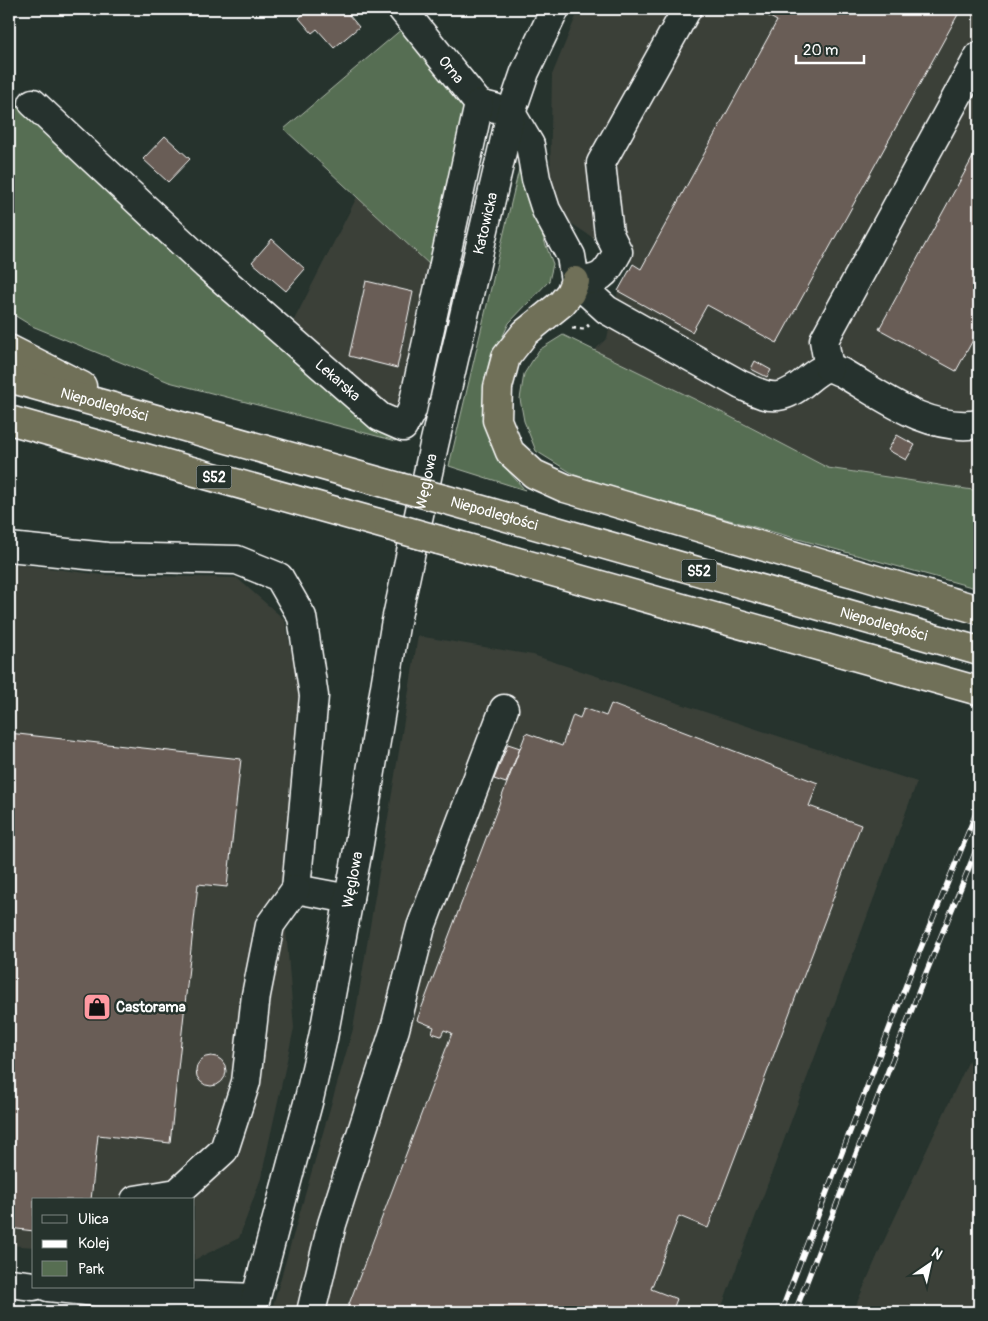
<svg xmlns="http://www.w3.org/2000/svg" width="988" height="1321" viewBox="0 0 988 1321" font-family="Pangolin,sans-serif">
  <rect width="100%" height="100%" fill="#26332d"/>
  <filter id="ink" filterUnits="userSpaceOnUse"><feTurbulence type="fractalNoise" baseFrequency=".02" numOctaves="2"/><feDisplacementMap in="SourceGraphic" scale="10" xChannelSelector="R" yChannelSelector="G"/><feConvolveMatrix kernelMatrix="1 2 1 2 8 2 1 2 1" color-interpolation-filters="sRGB"/></filter>
  <g filter="url(#ink)">
    <path fill="#3a4039" d="M579,9H979V491L828,468L725,414L594,351L607,338L618,291L633,264L566,220L550,183L552,75Z
      M357,197L431,266L399,416L292,324Z
      M9,563L102,575L237,578L285,620L299,689L286,929L294,1028L261,1178L239,1238L194,1260V1200H34V1247L9,1245Z
      M418,636L533,655L917,782L720,1312H271L353,1029Z
      M979,1039V1303L976,1312H853L882,1245Z"/>
    <path fill="#576e52" stroke="#abb6a8" d="M403,28L468,109L431,266L284,129Z
      M9,92L201,272L396,441L169,382L32,326L9,312Z
      M520,165L544,240L553,264L549,281L509,323L495,353L488,426L501,463L525,490L449,466Z
      M563,335L725,414L828,468L979,491V589L639,495L575,475L536,451L524,421L520,399L524,374L539,350Z"/>
    <path fill="#695d56" stroke="#fff" d="M309,9H344L359,27L334,48L317,29L312,33L299,18Z
      M756,9H961L777,343L707,305L692,332L618,291L633,264L641,269L777,21Z
      M165,136L190,159L168,182L143,159Z
      M979,146V329L956,371L879,329Z
      M272,239L305,269L286,291L252,262Z
      M366,281L413,292L397,368L349,356Z
      M755,361L771,370L767,377L751,369Z
      M897,435L915,445L906,460L888,450Z
      M611,704L818,783L809,806L861,825L708,1228L679,1216L651,1289L677,1299L672,1312H346L452,1033L444,1030L441,1036L432,1033L434,1027L417,1020L526,733L562,746L573,715L580,718L584,708L606,716Z
      M9,733L241,759L227,887L198,884L170,1143L98,1135L91,1200H34V1231L9,1228Z
      M508,744L520,748L506,783L494,779Z
      M196 1071a15 15 0 1 1 30 0a15 15 0 1 1-30 0Z"/>
    <g fill="none" stroke-linecap="round" stroke-linejoin="round">
      <defs>
        <g id="minor">
          <path id="s1" d="M402,9L479,104L495,108"/>
          <path id="s2" d="M33,103L206,265L380,417L403,427L412,410L479,104"/>
          <path d="M511,113L530,145L536,179L546,210L571,256L575,281L607,310L741,385C753,390 765,398 778,396C799,394 814,368 829,368C833,368 837,371 841,372C884,397 927,432 979,424"/>
          <path d="M575,281C603,280 604,276 618,252L609,234L601,163L687,9"/>
          <path d="M829,368L824,340L979,56"/>
          <path d="M9,547L107,557L237,560L279,577L302,617L314,696L296,889L349,899"/>
          <path d="M135,1200L177,1193L224,1150L246,1082L256,995L270,925L296,889"/>
          <path d="M9,1283L34,1286"/>
          <path d="M48,1287L96,1292L256,1298"/>
          <path id="s3" d="M252,1312L309,1099L323,1038L359,844L395,626L434,445L511,113L525,72L555,9"/>
          <path d="M311,1312L332,1224L395,1029L421,927L504,709"/>
        </g>
        <g id="highway">
          <path d="M575,281L570,293L562,303L525,333L506,357L498,387L497,420L510,452L534,474L565,488L979,610"/>
          <path d="M9,349L82,386"/>
          <path id="s4" d="M9,378L399,487"/>
          <path d="M9,420L389,526"/>
          <path id="s5" d="M447,500L979,651"/>
          <path d="M439,540L979,691"/>
        </g>
      </defs>
      <use href="#minor" stroke="#fff" stroke-width="31"/>
      <use href="#highway" stroke="#fff" stroke-width="31"/>
      <path stroke="#fff" stroke-width="3" stroke-dasharray="4 4" stroke-linecap="butt" d="M572,328L584,329L589,325"/>
      <use href="#minor" stroke="#26332d" stroke-width="28"/>
      <use href="#highway" stroke="#706f59" stroke-width="28"/>
      <defs>
        <path id="rail" d="M781,1312L911,972L979,806
          M795,1312L924,978L979,843"/>
      </defs>
      <use href="#rail" stroke="#fff" stroke-width="5.5"/>
      <use href="#rail" stroke="#26332d" stroke-width="4" stroke-dasharray="11" stroke-linecap="butt"/>
      <defs>
        <path id="highway-bridge" d="M399,487L447,500
          M389,526L439,540"/>
      </defs>
      <use href="#highway-bridge" stroke="#fff" stroke-width="31" stroke-linecap="butt"/>
      <use href="#highway-bridge" stroke="#706f59" stroke-width="28"/>
    </g>
  </g>
  <defs>
    <symbol id="shop-square" viewBox="-11 -11 22 22"><rect x="-9" y="-9" width="18" height="18" rx="4" fill="#ff9aa2" stroke="#26332d"/><path d="M-5-2.5h2.3a2.7 3.5 0 0 1 5.4 0H5L5.5 6h-11ZM-1.5-2.5h3a1.5 2.3 0 0 0-3 0Z" fill="#111"/></symbol>
  </defs>
  <g fill-rule="evenodd">
    <use href="#shop-square" x="81" y="991" width="32" height="32"/>
  </g>
  <g text-anchor="middle" stroke-width="5" stroke-linejoin="round" paint-order="stroke">
    <g fill="#26332d" stroke="#bec2c0" stroke-width="1">
      <rect x="196.5" y="465.5" width="35" height="23" rx="4"/>
      <rect x="681.5" y="559.5" width="35" height="23" rx="4"/>
    </g>
    <g font-size="14" font-weight="bold" fill="#fff">
      <text x="214" y="482">S52</text>
      <text x="699" y="576">S52</text>
    </g>
    <g font-size="15" fill="#fff" stroke="#26332d">
      <text dy="5" stroke="none"><textPath href="#s1" startOffset="78">Orna</textPath></text>
      <text dy="5" stroke="none"><textPath href="#s3" startOffset="1114">Katowicka</textPath></text>
      <text dy="5" stroke="none"><textPath href="#s2" startOffset="412">Lekarska</textPath></text>
      <text dy="5" stroke="none"><textPath href="#s4" startOffset="99">Niepodległości</textPath></text>
      <text dy="5" stroke="none"><textPath href="#s3" startOffset="849">Węglowa</textPath></text>
      <text dy="5" stroke="none"><textPath href="#s5" startOffset="49">Niepodległości</textPath></text>
      <text dy="5" stroke="none"><textPath href="#s5" startOffset="454">Niepodległości</textPath></text>
      <text dy="5" stroke="none"><textPath href="#s3" startOffset="444">Węglowa</textPath></text>
    </g>
    <g font-size="15" font-weight="bold" fill="#fff" stroke="#26332d" text-anchor="start">
      <text x="116" y="1012">Castorama</text>
    </g>
  </g>
  <rect width="988" height="1321" fill="none" stroke="#26332d" stroke-width="30"/>
  <rect x="15" y="15" width="958" height="1291" fill="none" stroke="#fff" stroke-width="2" filter="url(#ink)"/>
  <rect x="32" y="1198" width="162" height="90" fill="#26332d" stroke="#7d8581"/>
  <rect x="42" y="1215" width="25" height="8" fill="#26332d" stroke="#7d8581"/>
  <text x="78" y="1224" font-size="15" fill="#ffffff">Ulica</text>
  <rect x="42" y="1240" width="25" height="8" fill="#ffffff" stroke="#7d8581"/>
  <text x="78" y="1248" font-size="15" fill="#ffffff">Kolej</text>
  <rect x="42" y="1261" width="25" height="15" fill="#576e52" stroke="#7d8581"/>
  <text x="78" y="1274" font-size="15" fill="#ffffff">Park</text>
  <g transform="translate(930 1264) rotate(34)" stroke="#26332d" stroke-width="4" paint-order="stroke">
  <path d="M0-4L9 19L0 12L-9 19Z" fill="#ffffff"/>
  <text y="-8" font-size="14" font-weight="bold" text-anchor="middle" fill="#ffffff">N</text>
  </g>
  <path d="M796 55v8h68v-8" fill="none" stroke="#ffffff" stroke-width="2.5"/>
  <text x="803" y="55" font-size="15" fill="#ffffff" stroke="#26332d" stroke-width="4" paint-order="stroke">20 m</text>
</svg>
